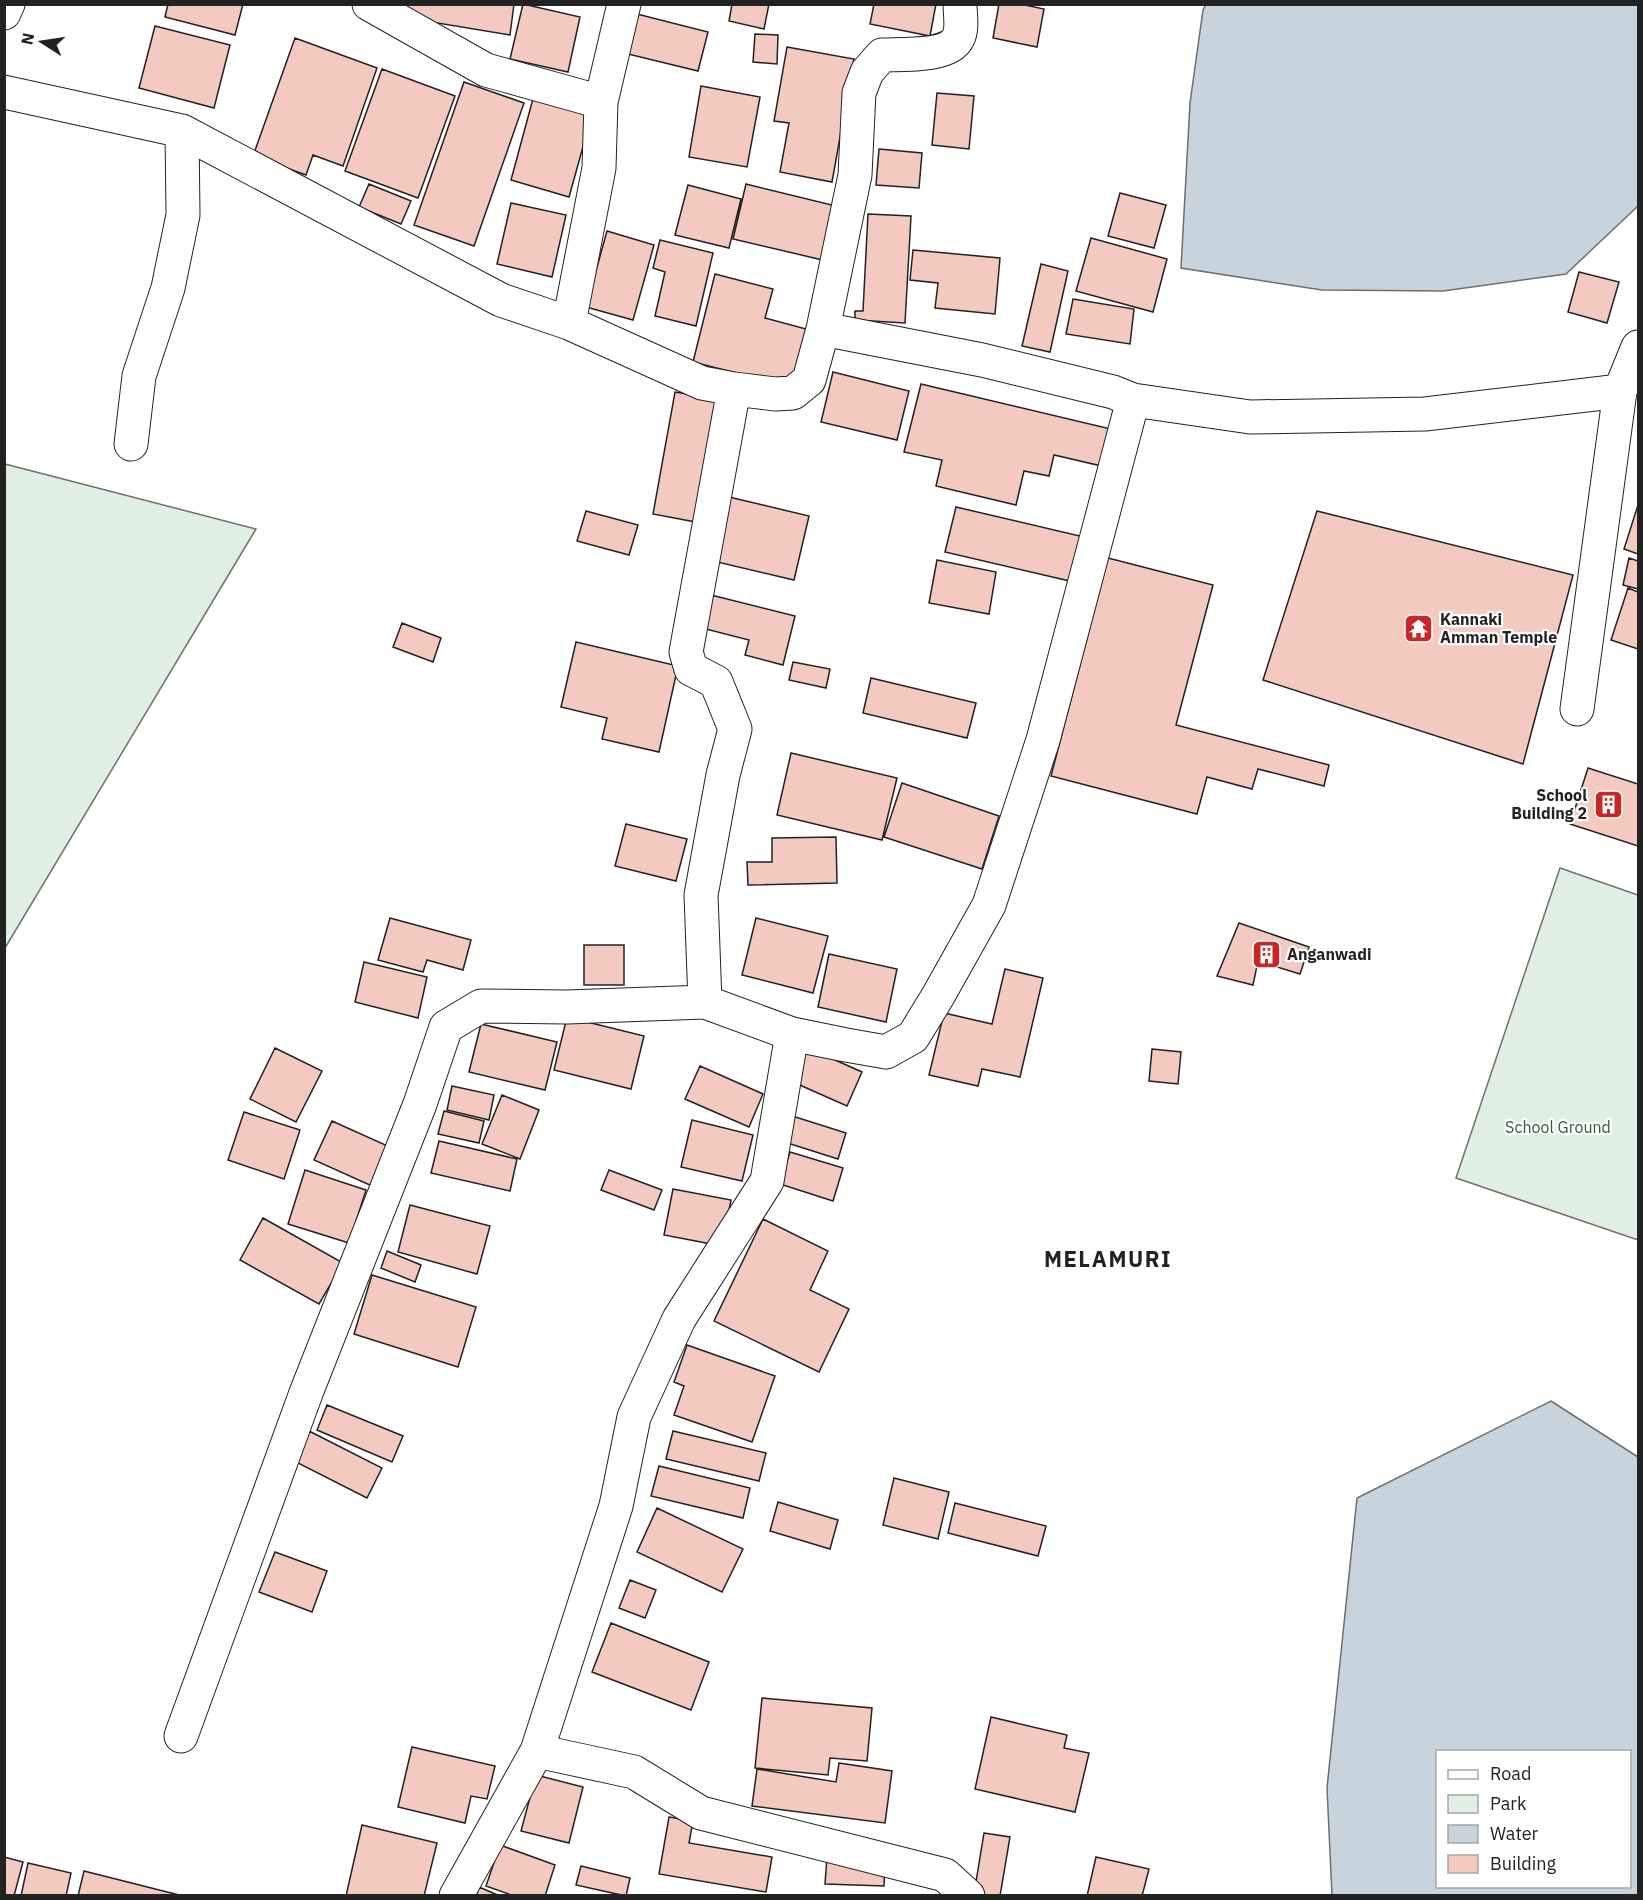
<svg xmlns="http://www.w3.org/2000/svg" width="1643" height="1900" viewBox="0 0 1643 1900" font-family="'IBM Plex Sans',sans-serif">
  <rect width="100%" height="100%" fill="#fff"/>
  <path fill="#e0efe3" stroke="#6f6f6f" stroke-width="1.5" d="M5,464L256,529L5,948L4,464Z
    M1560,868L1638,895V1240L1456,1178Z"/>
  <path fill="#c7d3dd" stroke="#6f6f6f" stroke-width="1.5" fill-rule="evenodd" d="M1206,4L1638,5V206L1566,274L1443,291L1322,290L1181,268L1190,103L1203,10Z
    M1551,1401L1638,1457V1895H1332L1327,1788L1357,1498ZM1438,1752H1630V1886H1438Z"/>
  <path fill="#f3c9c0" stroke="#222" stroke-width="1.5" d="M168,4H243L235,35L165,17Z
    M385,4H514L510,35L383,14Z
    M523,4L580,17L568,72L510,59Z
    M732,4H769L764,29L729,21Z
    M874,4H936L930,36L870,24Z
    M999,4H1020L1044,9L1037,47L993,38Z
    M637,14L708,32L698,71L628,54Z
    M155,26L230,45L214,108L139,88Z
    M755,34L778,35L777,64L753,62Z
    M295,38L377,68L343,166L313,155L306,175L253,156Z
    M787,47L854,59L832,182L780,172L789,123L774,121Z
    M382,69L455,96L418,198L345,171Z
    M464,82L524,103L474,246L414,225Z
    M701,86L760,97L747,167L689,157Z
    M937,93L974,96L969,149L932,145Z
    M534,95L593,111L569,197L511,180Z
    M879,149L922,153L919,188L876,185Z
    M369,184L411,201L401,224L359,207Z
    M746,184L840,207L827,261L733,239Z
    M688,185L741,199L729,248L675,235Z
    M1120,193L1166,205L1154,248L1108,236Z
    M511,203L566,215L552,277L497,264Z
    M868,214L911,216L905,323L855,320V311H863Z
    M607,231L654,245L633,320L586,307Z
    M1091,238L1167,259L1153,312L1076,291Z
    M660,240L713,253L696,326L655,316L665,272L653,268Z
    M913,250L1000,258L995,314L935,308L938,283L910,280Z
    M1041,264L1068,271L1050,352L1022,346Z
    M1579,272L1619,282L1607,323L1568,312Z
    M715,274L773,289L765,318L806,329L791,387L693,362Z
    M1073,299L1134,309L1130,344L1066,334Z
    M833,372L909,391L897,440L821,422Z
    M921,384L1115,430L1106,467L1054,455L1049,476L1024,471L1016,505L936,486L942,460L904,452Z
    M675,392L724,400L701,523L653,514Z
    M729,497L809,516L794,580L713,561Z
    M1638,505V554L1624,549Z
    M956,507L1084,537L1074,582L945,552Z
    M586,511L638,525L629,555L577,541Z
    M1317,511L1573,575L1523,764L1263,680Z
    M1108,558L1213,585L1176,725L1329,765L1324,786L1258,769L1252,789L1207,777L1197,814L1051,776Z
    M1629,558L1638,561V589L1623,585Z
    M937,560L996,572L989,614L929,603Z
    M1628,588L1638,592V649L1611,640Z
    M707,594L795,616L783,665L745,655L749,640L698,627Z
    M402,623L441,638L433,662L393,647Z
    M576,642L678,666L659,752L602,739L607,718L561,707Z
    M793,662L830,669L826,688L789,680Z
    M871,678L976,703L967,738L863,713Z
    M791,753L897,778L882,840L777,815Z
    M1588,768L1638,784V846L1570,824Z
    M902,783L999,816L982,869L884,837Z
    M626,824L687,839L676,881L615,866Z
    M836,837L837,883L748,885L747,862H772V838Z
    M390,918L471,940L463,970L427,960L423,972L378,960Z
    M756,918L828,936L813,993L742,975Z
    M1239,923L1309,947L1300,974L1258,961L1253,985L1217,976Z
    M584,945H624V985H584Z
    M829,954L897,969L886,1022L818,1007Z
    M364,962L427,977L418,1018L355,1002Z
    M1005,969L1043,978L1020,1077L982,1069L978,1086L929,1075L944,1013L992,1024Z
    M567,1017L644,1036L631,1089L554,1070Z
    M481,1024L557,1042L545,1090L469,1072Z
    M275,1048L322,1071L296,1122L250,1099Z
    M808,1048L862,1072L847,1106L793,1082Z
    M1152,1049L1181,1052L1178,1084L1149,1081Z
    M700,1066L763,1094L749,1127L685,1099Z
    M452,1086L494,1095L489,1120L447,1110Z
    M502,1095L539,1110L520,1159L482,1144Z
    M444,1111L484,1121L479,1143L438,1134Z
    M244,1112L300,1130L284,1179L228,1160Z
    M786,1114L846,1133L838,1159L778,1140Z
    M692,1120L753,1135L742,1181L681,1167Z
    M332,1121L390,1147L372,1186L314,1160Z
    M439,1141L517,1159L510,1191L431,1173Z
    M790,1152L843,1168L833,1201L780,1184Z
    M305,1170L366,1190L349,1243L288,1224Z
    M609,1170L662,1190L654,1210L601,1190Z
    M673,1189L731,1200L722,1246L664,1235Z
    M410,1205L490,1226L477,1274L398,1252Z
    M263,1218L343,1263L319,1304L240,1260Z
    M763,1219L828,1251L810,1290L849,1309L819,1372L714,1321Z
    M387,1251L421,1265L415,1282L381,1268Z
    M372,1275L476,1307L458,1367L354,1334Z
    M687,1345L775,1376L752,1442L674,1415L684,1386L674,1382Z
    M327,1405L403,1436L392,1462L317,1430Z
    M309,1431L382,1468L367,1498L294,1461Z
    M673,1431L766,1453L759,1481L666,1459Z
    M659,1466L750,1488L743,1518L651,1496Z
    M894,1478L949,1492L938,1539L883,1525Z
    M778,1502L838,1520L830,1549L770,1531Z
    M955,1503L1046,1526L1038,1556L948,1533Z
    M657,1508L743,1549L722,1592L637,1552Z
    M275,1552L327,1571L312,1612L259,1592Z
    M630,1580L656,1590L645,1618L619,1608Z
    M611,1623L709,1662L691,1710L592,1672Z
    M762,1698L872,1708L867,1761L830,1758L828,1775L755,1768Z
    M991,1717L1067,1735L1064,1748L1089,1753L1075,1812L975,1789Z
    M412,1747L495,1766L487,1799L471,1796L465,1823L398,1807Z
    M839,1763L892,1771L885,1823L752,1806L757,1769L836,1782Z
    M536,1775L583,1787L569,1843L521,1831Z
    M669,1817L693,1821L689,1843L772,1857L766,1892L659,1874Z
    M362,1825L437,1843L424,1896H346Z
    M984,1833L1010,1837L1000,1896L974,1894Z
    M500,1845L555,1865L545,1896H514L486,1886Z
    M4,1857L23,1862L14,1896H4Z
    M827,1857L885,1860L884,1886L825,1884Z
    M1096,1857L1149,1869L1142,1896H1087Z
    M28,1863L71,1873L66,1896H21Z
    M581,1866L630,1878L626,1896L576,1885Z
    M84,1871L183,1896H78Z
    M479,1887L500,1896H476Z"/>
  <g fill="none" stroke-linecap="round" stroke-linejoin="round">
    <defs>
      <path id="minor" d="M369,4L486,70L601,102
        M4,13L8,4
        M4,92L182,131L501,300L569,323L702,383L734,389L775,394L793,393L809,380L823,329L982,360L1113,392L1133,400L1250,417L1425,414L1620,391L1638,347
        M569,323L599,168L601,102L624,4
        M823,329L855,175L859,93L867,72L882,55C902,54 949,57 958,38C963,29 960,14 960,4
        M131,444L139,376L168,288L183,215L182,131
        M1577,709L1620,391
        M705,1002L792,1034L846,1045L886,1052L913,1037L938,996L989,905L1043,740L1133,400
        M181,1736L306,1393L420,1104L446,1027L481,1006L567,1007L705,1002L701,895L723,775L735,729L716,682L691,669L686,652L734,389
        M537,1751L634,1772L701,1813L945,1875L968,1896
        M456,1896L537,1751L616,1506L634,1417L679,1319L767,1181L792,1034"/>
    </defs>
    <use href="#minor" stroke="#222" stroke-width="35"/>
    <use href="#minor" stroke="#fff" stroke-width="33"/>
  </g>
  <defs>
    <symbol id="temple-square" viewBox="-11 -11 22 22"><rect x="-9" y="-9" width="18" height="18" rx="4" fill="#c62828" stroke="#fff"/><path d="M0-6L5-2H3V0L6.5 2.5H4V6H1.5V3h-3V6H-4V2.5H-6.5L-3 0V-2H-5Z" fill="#fff"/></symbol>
    <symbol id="building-square" viewBox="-11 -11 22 22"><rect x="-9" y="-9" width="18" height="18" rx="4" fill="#c62828" stroke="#fff"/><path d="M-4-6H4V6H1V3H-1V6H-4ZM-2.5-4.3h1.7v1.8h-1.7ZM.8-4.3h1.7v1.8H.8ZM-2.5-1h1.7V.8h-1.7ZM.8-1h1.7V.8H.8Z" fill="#fff"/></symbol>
  </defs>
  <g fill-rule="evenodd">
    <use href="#temple-square" x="1402" y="612" width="33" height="33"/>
    <use href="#building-square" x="1592" y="788" width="33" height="33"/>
    <use href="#building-square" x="1250" y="938" width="33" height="33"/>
  </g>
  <g text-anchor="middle" stroke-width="4.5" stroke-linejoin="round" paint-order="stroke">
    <g font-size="16" font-weight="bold" fill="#222" stroke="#fff" text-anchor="start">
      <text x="1440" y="625">Kannaki<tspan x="1440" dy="18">Amman Temple</tspan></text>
      <text x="1587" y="801" text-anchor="end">School<tspan x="1587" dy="18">Building 2</tspan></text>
      <text x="1287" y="960">Anganwadi</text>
    </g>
    <g font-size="16" fill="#2f5e38" stroke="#fff">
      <text x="1558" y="1133">School Ground</text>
    </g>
    <g font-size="22" font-weight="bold" letter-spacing="1.5" fill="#222" stroke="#fff">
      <text x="1108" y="1267">MELAMURI</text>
    </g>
  </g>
  <rect width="1643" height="1900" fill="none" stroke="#222222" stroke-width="12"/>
  <rect x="1436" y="1750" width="195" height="138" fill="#ffffff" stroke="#a7a7a7" stroke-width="1.5"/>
  <rect x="1448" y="1770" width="30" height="9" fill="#ffffff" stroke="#a7a7a7" stroke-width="1.5"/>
  <text x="1490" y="1780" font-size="18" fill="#222222">Road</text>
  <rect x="1448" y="1795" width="30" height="18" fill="#e0efe3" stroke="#a7a7a7" stroke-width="1.5"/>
  <text x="1490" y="1810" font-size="18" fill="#222222">Park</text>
  <rect x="1448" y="1825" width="30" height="18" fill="#c7d3dd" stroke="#a7a7a7" stroke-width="1.5"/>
  <text x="1490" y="1840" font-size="18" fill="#222222">Water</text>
  <rect x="1448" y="1855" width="30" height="18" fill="#f3c9c0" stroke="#a7a7a7" stroke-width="1.5"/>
  <text x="1490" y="1870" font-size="18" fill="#222222">Building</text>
  <g transform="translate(42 42) rotate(282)" stroke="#ffffff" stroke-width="4.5" paint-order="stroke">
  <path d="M0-4.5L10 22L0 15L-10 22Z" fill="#222222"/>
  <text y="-9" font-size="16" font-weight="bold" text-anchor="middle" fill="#222222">N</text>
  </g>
</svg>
